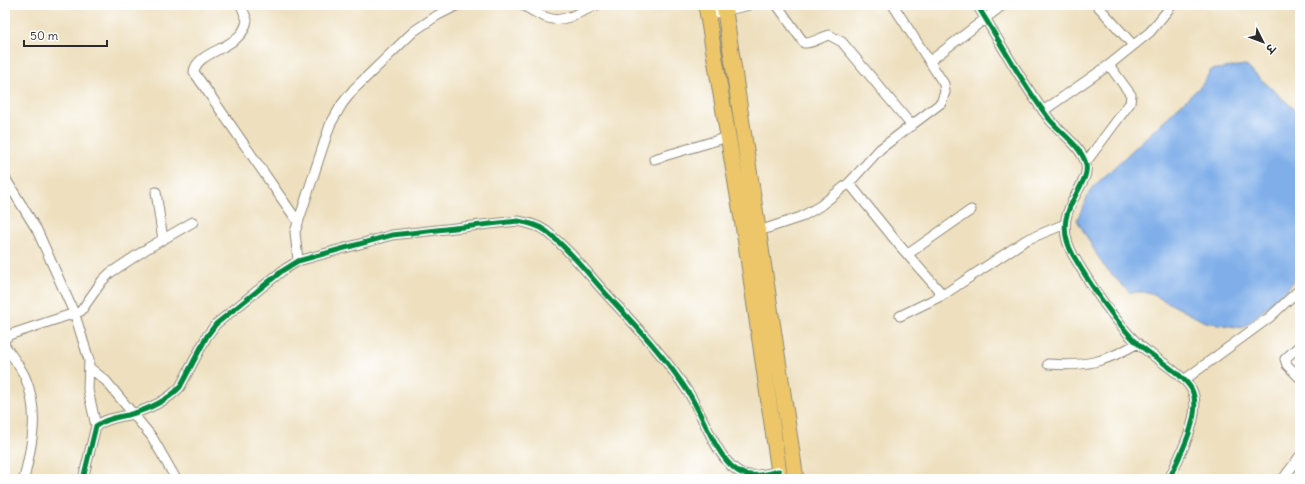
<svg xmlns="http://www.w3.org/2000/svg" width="1305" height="484" viewBox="0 0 1305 484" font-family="Delius,'Playpen Sans Deva',sans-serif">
  <rect width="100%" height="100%" fill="#fff"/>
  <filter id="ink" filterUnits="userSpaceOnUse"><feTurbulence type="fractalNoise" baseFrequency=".025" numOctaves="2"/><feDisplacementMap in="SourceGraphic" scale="8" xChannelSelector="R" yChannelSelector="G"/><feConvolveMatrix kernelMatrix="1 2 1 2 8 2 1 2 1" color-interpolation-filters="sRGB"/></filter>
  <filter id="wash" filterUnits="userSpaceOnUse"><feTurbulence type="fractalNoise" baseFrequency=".012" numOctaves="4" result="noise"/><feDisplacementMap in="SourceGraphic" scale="16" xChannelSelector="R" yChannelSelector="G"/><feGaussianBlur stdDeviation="0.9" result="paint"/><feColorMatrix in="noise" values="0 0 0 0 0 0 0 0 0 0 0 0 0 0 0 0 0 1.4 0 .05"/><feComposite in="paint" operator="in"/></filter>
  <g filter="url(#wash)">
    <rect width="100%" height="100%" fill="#eee0bf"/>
    <path fill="#7faee9" stroke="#556c8a" d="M1245,65L1300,114V272L1286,291L1243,328L1205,322L1148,292H1129L1103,265L1077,220L1091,189L1202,85L1211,70Z"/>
  </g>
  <g filter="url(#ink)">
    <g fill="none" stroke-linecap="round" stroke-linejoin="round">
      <defs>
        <path id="street" d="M241,5L247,20C243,50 197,49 194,72L298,222
          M523,5C558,28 561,20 597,5
          M777,5L804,43C812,44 821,37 829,35L842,42L912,126
          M977,5C1001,43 1022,84 1050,120C1061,133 1079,145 1085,161C1095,186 1047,208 1073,255C1090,284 1113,319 1137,343C1151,356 1184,374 1192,390C1203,414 1179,457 1169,479
          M1097,5L1133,45
          M707,15L749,5
          M930,61L1003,5
          M1043,111L1109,65L1150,32L1172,5
          M654,159L728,137
          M1086,162L1130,103L1131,95L1109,65
          M5,178L37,230L75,315L89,360L88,390L96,426
          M849,183L900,246L943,295
          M156,192L163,240
          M759,231L801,217L820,206L849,183L880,149L941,103L945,92L944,84L893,5
          M908,254L971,210
          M298,261L295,232L330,125L342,104L354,89L414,31L438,15L458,5
          M900,316L943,295L1026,240L1065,224
          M5,339L9,335L81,311L102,281L110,273L148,248L193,222
          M1300,345L1285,359L1287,365L1300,378
          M5,346C12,356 20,366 25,377C40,412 32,444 24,479
          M1048,364C1085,367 1106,362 1138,343
          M90,368L106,381L152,437L176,479
          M1184,380L1270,317L1300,289
          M83,479L96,426C105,419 118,417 128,415C146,410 167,401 180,387L207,336L216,324L282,271L298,261L392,235L518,221C528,223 538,225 546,231C570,250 589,275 609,297C638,328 667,359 690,395C702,415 717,456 735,469C748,480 764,474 779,471
          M1283,479L1300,456"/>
        <path id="primary" d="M706,5L745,237L780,479
          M724,5L796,479"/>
      </defs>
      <use href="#street" stroke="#8c8675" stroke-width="11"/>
      <use href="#primary" stroke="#8c8675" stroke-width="17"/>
      <use href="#street" stroke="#fff" stroke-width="9"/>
      <use href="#primary" stroke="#ecc669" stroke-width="15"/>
      <defs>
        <path id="cycleway" d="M977,5C1001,43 1022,84 1050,120C1061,133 1079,145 1085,161C1095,186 1047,208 1073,255C1090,284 1113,319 1137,343C1151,356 1184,374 1192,390C1203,414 1179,457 1169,479
          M83,479L96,426C105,419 118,417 128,415C146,410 167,401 180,387L207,336L216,324L282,271L298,261L392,235L518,221C528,223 538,225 546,231C570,250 589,275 609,297C638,328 667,359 690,395C702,415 717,456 735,469C748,480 764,474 779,471"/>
      </defs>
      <use href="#cycleway" stroke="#fff" stroke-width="8"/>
      <use href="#cycleway" stroke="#00873e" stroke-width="5"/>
    </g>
  </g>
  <rect width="1305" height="484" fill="none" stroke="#fff" stroke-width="20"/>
  <g transform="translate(1263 42) rotate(132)" stroke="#ffffff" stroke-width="3" paint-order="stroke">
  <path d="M0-3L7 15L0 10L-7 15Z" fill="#2b2b2b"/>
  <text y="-6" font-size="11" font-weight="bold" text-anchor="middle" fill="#2b2b2b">उ</text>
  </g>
  <path d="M24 40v6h83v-6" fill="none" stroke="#2b2b2b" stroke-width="2"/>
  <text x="30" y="40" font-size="12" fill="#2b2b2b" stroke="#ffffff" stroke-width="3" paint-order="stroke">50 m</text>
</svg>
